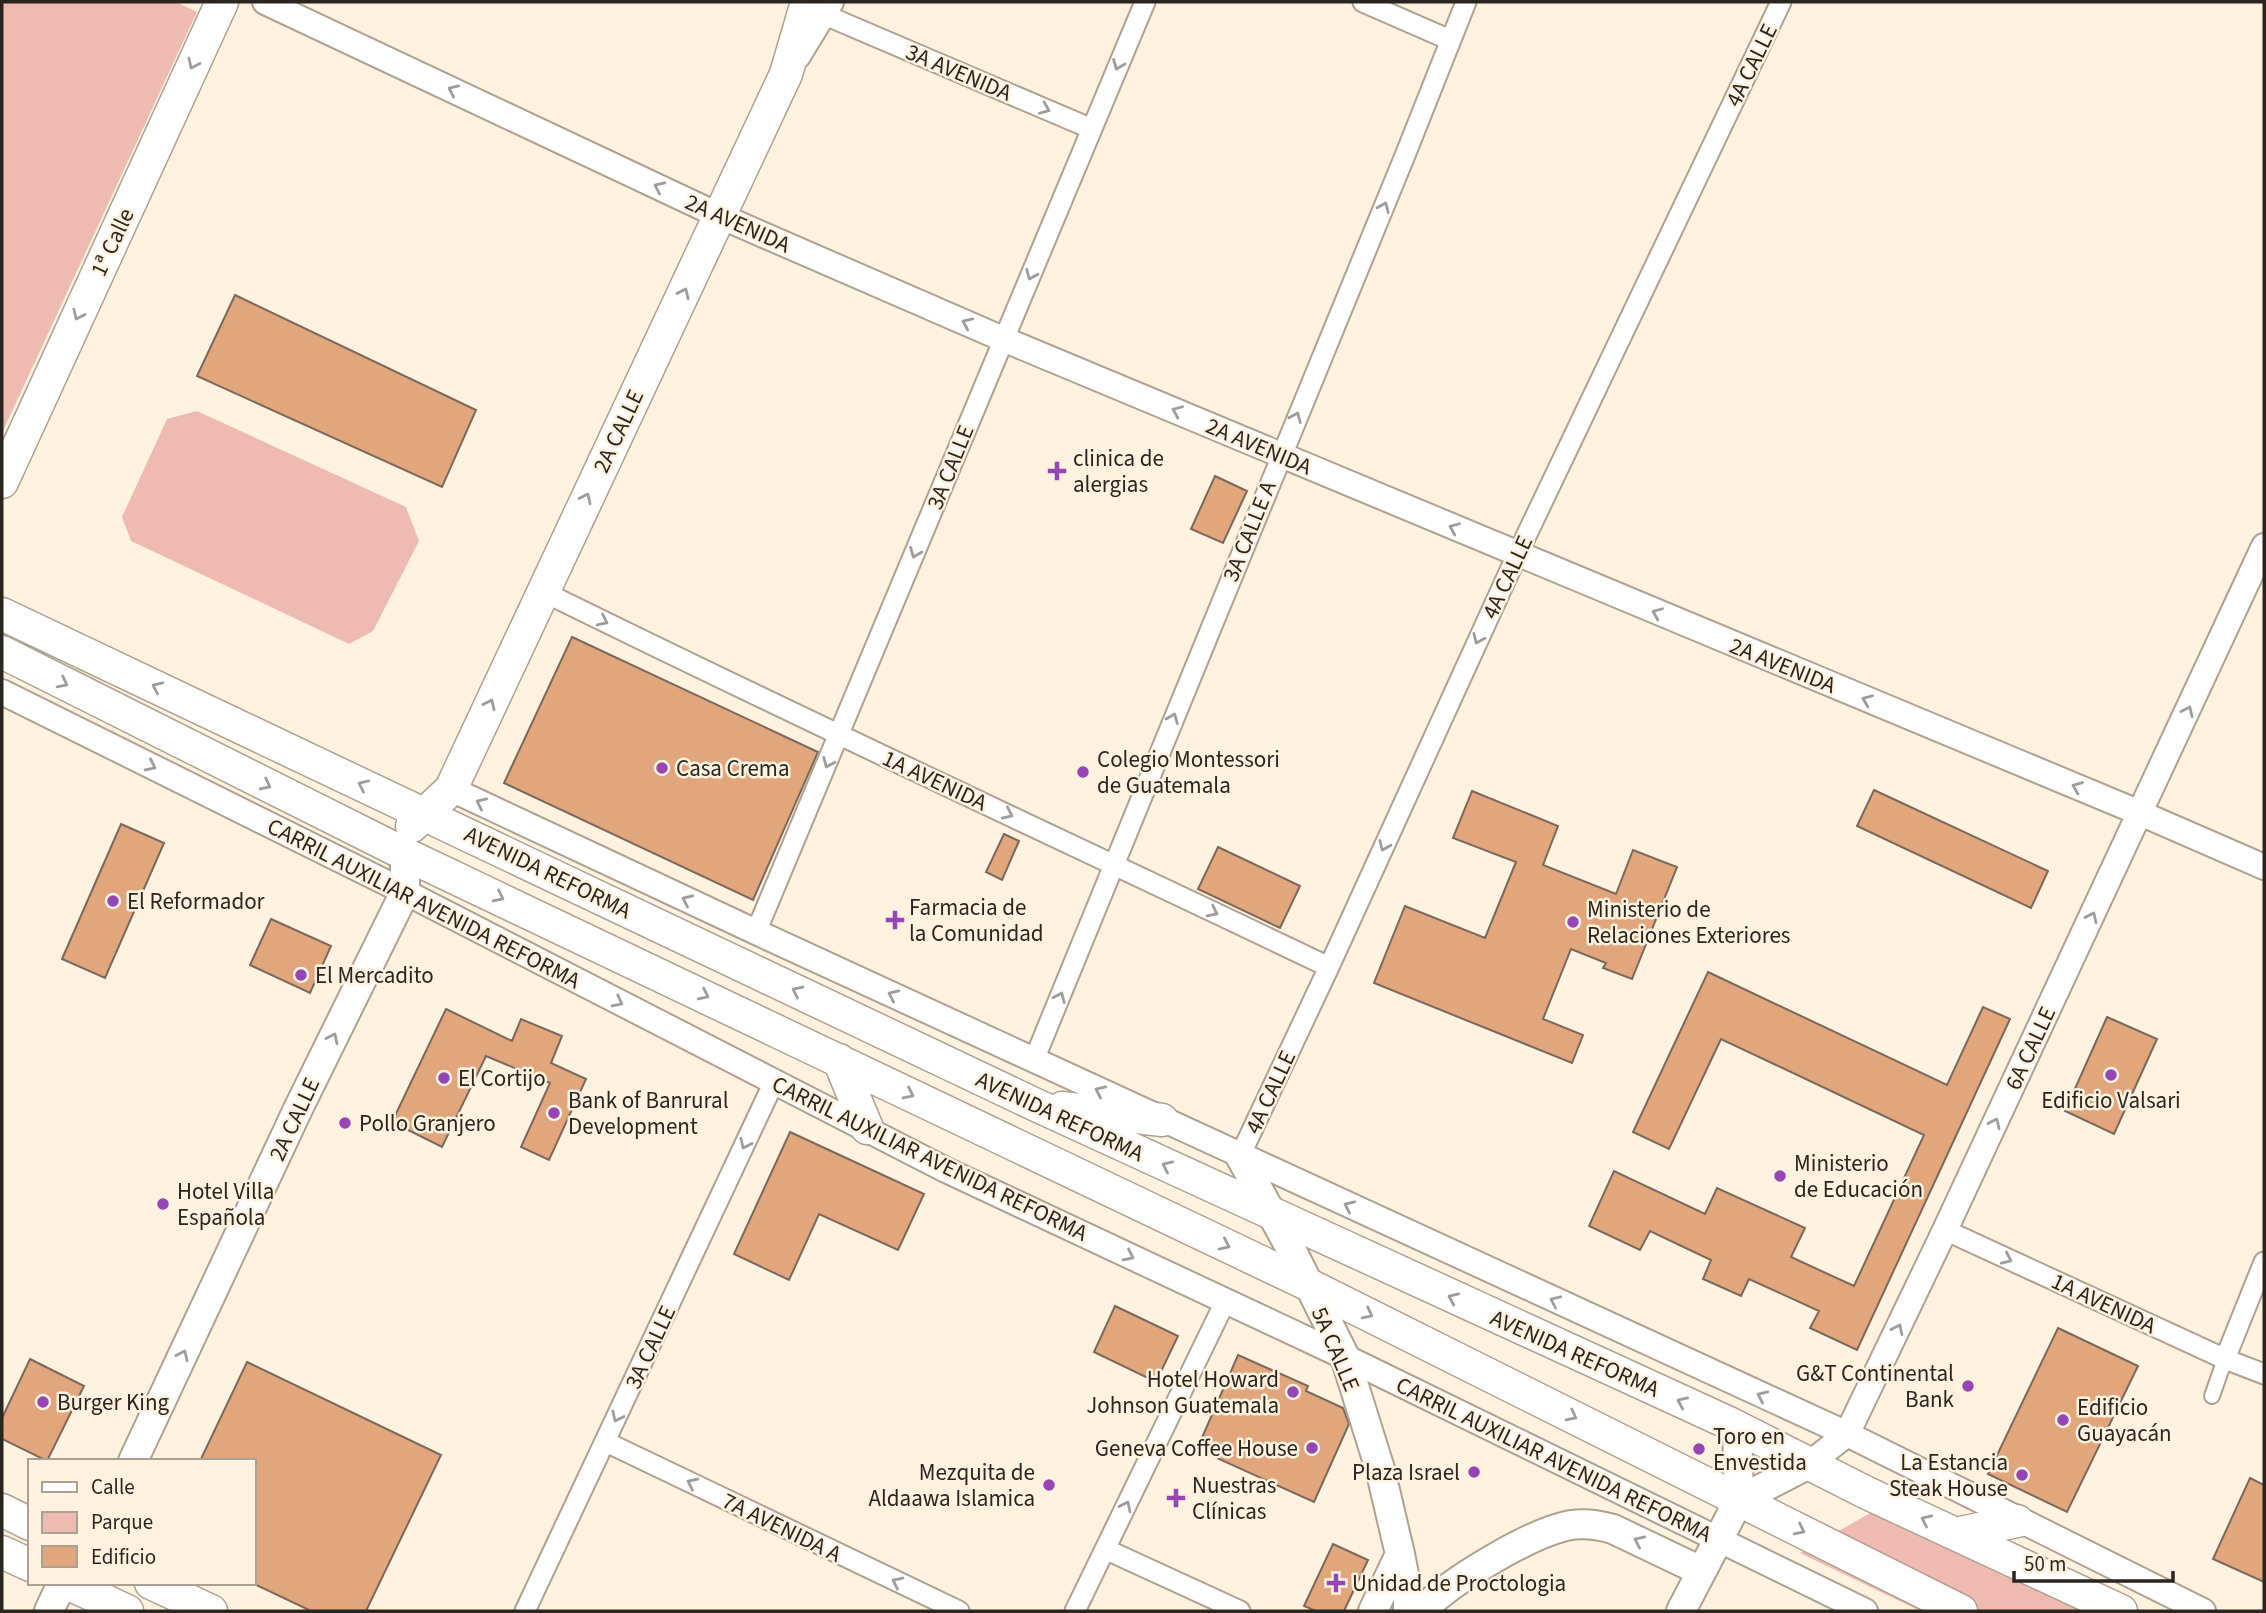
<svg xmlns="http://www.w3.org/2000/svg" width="2266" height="1613" viewBox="0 0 2266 1613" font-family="'Source Sans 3',sans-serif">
  <rect width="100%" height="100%" fill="#fff3df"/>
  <path fill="#efbab0" d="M2,2H176L197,12L2,433Z
    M197,411L406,507L419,541L373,631L349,644L131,541L122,517L167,419Z
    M1872,1512L2085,1611H1920L1800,1553Z"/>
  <path fill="#e2a67d" stroke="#7a685c" stroke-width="2" d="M235,295L476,410L442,487L197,376Z
    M1215,476L1247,491L1223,543L1191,529Z
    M572,637L818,752L753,900L504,783Z
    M1874,790L2048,871L2031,908L1857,826Z
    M1472,791L1558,826L1543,865L1616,894L1633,850L1677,867L1632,979L1603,968L1606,963L1571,949L1543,1019L1583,1035L1572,1063L1374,983L1405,906L1485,938L1516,862L1453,838Z
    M121,824L164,843L105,978L62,959Z
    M1004,834L1019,841L1002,880L986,872Z
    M1218,847L1300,886L1280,928L1198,889Z
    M271,919L331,946L310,993L250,965Z
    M1708,972L1947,1085L1983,1007L2010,1019L1857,1350L1810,1328L1819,1311L1749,1279L1741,1296L1703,1279L1711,1260L1650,1231L1640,1250L1589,1226L1614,1171L1705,1214L1717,1188L1805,1228L1791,1257L1854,1286L1924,1135L1721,1039L1669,1149L1633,1132Z
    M446,1009L512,1041L521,1019L562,1036L551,1063L586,1079L549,1160L521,1147L550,1083L486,1056L442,1147L392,1122Z
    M2107,1017L2157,1039L2114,1134L2065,1111Z
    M790,1132L924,1194L898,1250L819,1214L789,1280L734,1254Z
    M1115,1306L1178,1336L1156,1382L1094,1352Z
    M2058,1328L2138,1366L2067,1512L1988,1474Z
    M1238,1355L1308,1386L1306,1391L1343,1408L1349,1424L1314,1502L1197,1449Z
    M30,1359L84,1386L47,1461L2,1439V1418Z
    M247,1362L441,1455L366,1611H311L254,1584V1461H200Z
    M2250,1478L2264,1485V1582L2213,1559Z
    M1333,1544L1368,1560L1344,1611H1316L1304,1606Z"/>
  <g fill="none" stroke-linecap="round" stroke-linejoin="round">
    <defs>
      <path id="pedestrian" d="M2212,1396L2225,1359"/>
      <path id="minor" d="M1363,2L1450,40
        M825,15L1092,129
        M542,591C803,720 1067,842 1329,967
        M756,932L1145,2
        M1034,1060L1406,153L1466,2
        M1240,1156L1329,967L1517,555L1781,2
        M1945,1230L2225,1359L2264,1374
        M2225,1359L2264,1262
        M606,1442L959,1611
        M1105,1549L1240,1611
        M525,1611L774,1082
        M1075,1611L1225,1302"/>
      <path id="tertiary" d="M265,2L720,216L1003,339L2140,813L2264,867
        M798,56L831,2
        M2,692L405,892L946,1170L1345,1357L1865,1611
        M451,789L756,932L1847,1434L2203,1611
        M1809,1464L1847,1434L1945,1230L2264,546"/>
      <path id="secondary" d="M1240,1156L1292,1251L1345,1357L1380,1469L1400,1554L1408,1595V1611
        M133,1461L298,1109L405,892V854
        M1739,1500L1809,1464
        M49,1611L62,1583
        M1373,1611L1400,1554
        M1422,1611C1448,1582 1532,1532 1571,1525C1585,1523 1599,1525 1613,1529L1701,1571
        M1681,1611L1739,1500L1737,1427"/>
      <path id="primary" d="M2,482L222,2
        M2,614L1036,1105L1731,1424L1865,1492L2121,1611
        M2,652L405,854L1307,1284L1961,1611
        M412,826L451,789L786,74L807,2
        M839,1060L867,1128
        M1062,1108L1162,1120
        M2,1510L30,1524
        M1956,1534L2017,1521
        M2,1552L30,1565
        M67,1583L127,1611
        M151,1583L211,1611"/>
    </defs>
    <use href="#pedestrian" stroke="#ada28f" stroke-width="18"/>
    <use href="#minor" stroke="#ada28f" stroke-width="23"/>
    <use href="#tertiary" stroke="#ada28f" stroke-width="28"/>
    <use href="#secondary" stroke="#ada28f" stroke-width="32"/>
    <use href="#primary" stroke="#ada28f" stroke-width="35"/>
    <use href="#pedestrian" stroke="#fff" stroke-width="14"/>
    <use href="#minor" stroke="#fff" stroke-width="19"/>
    <use href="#tertiary" stroke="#fff" stroke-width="24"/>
    <use href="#secondary" stroke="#fff" stroke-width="28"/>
    <use href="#primary" stroke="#fff" stroke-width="32"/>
  </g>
  <defs><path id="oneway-chevron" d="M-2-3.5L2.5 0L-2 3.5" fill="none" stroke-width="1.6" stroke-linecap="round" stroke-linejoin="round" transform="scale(1.75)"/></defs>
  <g stroke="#9f9d9a">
    <use href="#oneway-chevron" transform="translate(193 64) rotate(115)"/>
    <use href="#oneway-chevron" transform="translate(1118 65) rotate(112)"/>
    <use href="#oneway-chevron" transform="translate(453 90) rotate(-155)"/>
    <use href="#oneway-chevron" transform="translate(1045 109) rotate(23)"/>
    <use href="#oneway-chevron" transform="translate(659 187) rotate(-155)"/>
    <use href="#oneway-chevron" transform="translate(1384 207) rotate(-67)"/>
    <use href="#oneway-chevron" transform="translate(1031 275) rotate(113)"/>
    <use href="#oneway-chevron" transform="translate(684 293) rotate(-65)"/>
    <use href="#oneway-chevron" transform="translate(78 315) rotate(115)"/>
    <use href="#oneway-chevron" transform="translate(967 323) rotate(-156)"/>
    <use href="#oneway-chevron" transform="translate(1177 411) rotate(-157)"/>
    <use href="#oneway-chevron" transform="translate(1296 417) rotate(-67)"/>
    <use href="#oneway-chevron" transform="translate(586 498) rotate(-65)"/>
    <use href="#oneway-chevron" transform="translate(1454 528) rotate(-157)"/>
    <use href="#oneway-chevron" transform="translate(915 553) rotate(112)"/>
    <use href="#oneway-chevron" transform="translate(1657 613) rotate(-157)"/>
    <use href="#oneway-chevron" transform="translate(603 621) rotate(26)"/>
    <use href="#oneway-chevron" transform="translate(1478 639) rotate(114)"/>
    <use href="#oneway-chevron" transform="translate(63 683) rotate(27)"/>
    <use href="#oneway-chevron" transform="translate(157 687) rotate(-155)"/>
    <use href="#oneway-chevron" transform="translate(1867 700) rotate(-157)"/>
    <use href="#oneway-chevron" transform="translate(490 704) rotate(-65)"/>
    <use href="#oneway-chevron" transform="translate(2188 711) rotate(-65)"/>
    <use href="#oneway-chevron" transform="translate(1173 718) rotate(-68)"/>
    <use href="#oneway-chevron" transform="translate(828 763) rotate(113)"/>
    <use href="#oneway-chevron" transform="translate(151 766) rotate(26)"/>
    <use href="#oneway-chevron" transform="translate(266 785) rotate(27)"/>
    <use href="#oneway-chevron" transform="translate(363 785) rotate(-155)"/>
    <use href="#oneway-chevron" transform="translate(2077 787) rotate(-158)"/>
    <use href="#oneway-chevron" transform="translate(481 803) rotate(-155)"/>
    <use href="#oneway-chevron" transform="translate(1008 814) rotate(25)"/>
    <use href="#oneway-chevron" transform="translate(1384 846) rotate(114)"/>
    <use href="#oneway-chevron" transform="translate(499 897) rotate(26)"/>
    <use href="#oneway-chevron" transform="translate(687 900) rotate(-155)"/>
    <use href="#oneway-chevron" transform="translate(1213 912) rotate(26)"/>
    <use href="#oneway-chevron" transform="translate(2092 917) rotate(-65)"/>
    <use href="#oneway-chevron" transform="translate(797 991) rotate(-154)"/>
    <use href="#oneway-chevron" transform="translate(704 995) rotate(26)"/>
    <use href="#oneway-chevron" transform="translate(893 995) rotate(-155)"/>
    <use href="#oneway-chevron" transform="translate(1060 997) rotate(-67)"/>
    <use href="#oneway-chevron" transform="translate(618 1002) rotate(27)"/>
    <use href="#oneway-chevron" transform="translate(333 1038) rotate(-64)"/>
    <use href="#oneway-chevron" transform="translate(1100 1091) rotate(-155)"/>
    <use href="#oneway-chevron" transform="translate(909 1094) rotate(26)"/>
    <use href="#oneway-chevron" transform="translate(1995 1123) rotate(-65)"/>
    <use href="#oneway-chevron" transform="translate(745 1144) rotate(115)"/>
    <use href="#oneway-chevron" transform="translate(1167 1166) rotate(-155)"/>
    <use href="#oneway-chevron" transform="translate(1349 1206) rotate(-155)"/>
    <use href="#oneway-chevron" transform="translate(1225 1245) rotate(25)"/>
    <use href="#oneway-chevron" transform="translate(1129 1256) rotate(26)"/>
    <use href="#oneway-chevron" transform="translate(2007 1259) rotate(25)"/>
    <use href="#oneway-chevron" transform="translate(1453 1298) rotate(-156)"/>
    <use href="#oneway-chevron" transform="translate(1555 1301) rotate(-155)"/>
    <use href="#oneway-chevron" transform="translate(1368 1314) rotate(27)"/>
    <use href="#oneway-chevron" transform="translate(1898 1329) rotate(-64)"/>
    <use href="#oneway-chevron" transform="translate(183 1355) rotate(-65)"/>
    <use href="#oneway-chevron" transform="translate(1762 1396) rotate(-155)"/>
    <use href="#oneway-chevron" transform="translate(1682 1402) rotate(-156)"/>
    <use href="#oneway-chevron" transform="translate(1572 1416) rotate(27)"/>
    <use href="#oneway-chevron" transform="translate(617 1417) rotate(115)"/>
    <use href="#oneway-chevron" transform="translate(692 1483) rotate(-154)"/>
    <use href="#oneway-chevron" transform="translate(1126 1506) rotate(-64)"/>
    <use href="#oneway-chevron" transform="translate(1926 1520) rotate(-155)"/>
    <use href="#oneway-chevron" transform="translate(1800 1530) rotate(26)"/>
    <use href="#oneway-chevron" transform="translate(1639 1541) rotate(-155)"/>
    <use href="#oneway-chevron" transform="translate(897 1582) rotate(-154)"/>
  </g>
  <g fill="#9745b4" stroke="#fff3df" stroke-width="2.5">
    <path d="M1053.5 460.5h7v7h7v7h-7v7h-7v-7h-7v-7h7z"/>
    <circle cx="662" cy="768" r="7"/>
    <circle cx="1083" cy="772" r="7"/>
    <circle cx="113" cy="901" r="7"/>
    <path d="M891.5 909.5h7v7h7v7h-7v7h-7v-7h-7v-7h7z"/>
    <circle cx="1573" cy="922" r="7"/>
    <circle cx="301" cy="975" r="7"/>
    <circle cx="2111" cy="1075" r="7"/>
    <circle cx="444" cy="1078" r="7"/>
    <circle cx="554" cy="1113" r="7"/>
    <circle cx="345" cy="1123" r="7"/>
    <circle cx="1780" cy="1176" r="7"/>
    <circle cx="163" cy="1204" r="7"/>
    <circle cx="1968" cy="1386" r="7"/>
    <circle cx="1293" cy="1392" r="7"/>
    <circle cx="43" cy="1402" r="7"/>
    <circle cx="2063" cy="1420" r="7"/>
    <circle cx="1312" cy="1448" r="7"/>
    <circle cx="1699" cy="1449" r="7"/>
    <circle cx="1474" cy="1472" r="7"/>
    <circle cx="2022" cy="1475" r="7"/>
    <circle cx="1049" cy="1485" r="7"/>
    <path d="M1172.5 1487.5h7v7h7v7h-7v7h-7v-7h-7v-7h7z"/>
    <path d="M1332.5 1572.5h7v7h7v7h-7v7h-7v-7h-7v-7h7z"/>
  </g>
  <g text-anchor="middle" stroke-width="5" stroke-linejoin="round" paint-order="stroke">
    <g font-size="23" fill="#2a261f" stroke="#fff3df">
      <text transform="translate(1751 65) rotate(-64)" y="8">4A CALLE</text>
      <text transform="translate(959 72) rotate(23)" y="8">3A AVENIDA</text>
      <text transform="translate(738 223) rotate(24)" y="8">2A AVENIDA</text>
      <text transform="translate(112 242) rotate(-65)" y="8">1ª Calle</text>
      <text transform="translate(618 431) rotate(-65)" y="8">2A CALLE</text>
      <text transform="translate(1259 446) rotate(23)" y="8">2A AVENIDA</text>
      <text transform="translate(950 467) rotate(-68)" y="8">3A CALLE</text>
      <text transform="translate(1249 531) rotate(-68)" y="8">3A CALLE A</text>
      <text transform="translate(1507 577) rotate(-65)" y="8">4A CALLE</text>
      <text transform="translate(1783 665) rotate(22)" y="8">2A AVENIDA</text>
      <text transform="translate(935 780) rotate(25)" y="8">1A AVENIDA</text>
      <text transform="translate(548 872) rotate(26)" y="8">AVENIDA REFORMA</text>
      <text transform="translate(424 903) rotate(27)" y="8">CARRIL AUXILIAR AVENIDA REFORMA</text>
      <text transform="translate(2030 1048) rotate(-65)" y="8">6A CALLE</text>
      <text transform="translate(1270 1092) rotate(-65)" y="8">4A CALLE</text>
      <text transform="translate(1060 1116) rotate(25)" y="8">AVENIDA REFORMA</text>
      <text transform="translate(294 1119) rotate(-65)" y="8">2A CALLE</text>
      <text transform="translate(930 1158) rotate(26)" y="8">CARRIL AUXILIAR AVENIDA REFORMA</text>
      <text transform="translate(2104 1303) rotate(25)" y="8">1A AVENIDA</text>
      <text transform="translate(650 1347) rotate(-65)" y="8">3A CALLE</text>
      <text transform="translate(1336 1349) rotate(67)" y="8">5A CALLE</text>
      <text transform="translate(1575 1353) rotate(24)" y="8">AVENIDA REFORMA</text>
      <text transform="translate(1554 1459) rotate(26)" y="8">CARRIL AUXILIAR AVENIDA REFORMA</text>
      <text transform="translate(782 1527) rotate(26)" y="8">7A AVENIDA A</text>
    </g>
    <g font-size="23" fill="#2a261f" stroke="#fff3df" text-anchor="start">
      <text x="1073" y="466">clinica de<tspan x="1073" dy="26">alergias</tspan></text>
      <text x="1097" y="767">Colegio Montessori<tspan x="1097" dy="26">de Guatemala</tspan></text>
      <text x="676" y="776">Casa Crema</text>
      <text x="127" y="909">El Reformador</text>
      <text x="909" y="915">Farmacia de<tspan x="909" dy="26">la Comunidad</tspan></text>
      <text x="1587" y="917">Ministerio de<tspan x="1587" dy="26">Relaciones Exteriores</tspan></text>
      <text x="315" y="983">El Mercadito</text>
      <text x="458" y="1086">El Cortijo</text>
      <text x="568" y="1108">Bank of Banrural<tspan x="568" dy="26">Development</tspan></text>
      <text x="2111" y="1108" text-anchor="middle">Edificio Valsari</text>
      <text x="359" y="1131">Pollo Granjero</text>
      <text x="1794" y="1171">Ministerio<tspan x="1794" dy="26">de Educación</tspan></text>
      <text x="177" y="1199">Hotel Villa<tspan x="177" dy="26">Española</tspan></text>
      <text x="1954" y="1381" text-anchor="end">G&amp;T Continental<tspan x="1954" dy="26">Bank</tspan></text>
      <text x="1279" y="1387" text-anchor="end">Hotel Howard<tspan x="1279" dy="26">Johnson Guatemala</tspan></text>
      <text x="57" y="1410">Burger King</text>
      <text x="2077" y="1415">Edificio<tspan x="2077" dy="26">Guayacán</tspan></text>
      <text x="1713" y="1444">Toro en<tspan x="1713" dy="26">Envestida</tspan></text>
      <text x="1298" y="1456" text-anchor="end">Geneva Coffee House</text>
      <text x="2008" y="1470" text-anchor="end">La Estancia<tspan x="2008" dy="26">Steak House</tspan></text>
      <text x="1035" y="1480" text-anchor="end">Mezquita de<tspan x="1035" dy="26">Aldaawa Islamica</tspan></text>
      <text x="1460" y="1480" text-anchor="end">Plaza Israel</text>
      <text x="1192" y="1493">Nuestras<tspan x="1192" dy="26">Clínicas</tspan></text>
      <text x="1352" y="1591">Unidad de Proctologia</text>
    </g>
  </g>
  <rect width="2266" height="1613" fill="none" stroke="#2a261f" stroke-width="7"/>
  <rect x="28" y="1459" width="228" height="126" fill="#fff3df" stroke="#aaa192" stroke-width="2"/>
  <rect x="42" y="1482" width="35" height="10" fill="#ffffff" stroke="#aaa192" stroke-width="2"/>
  <text x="91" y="1494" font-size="21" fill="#2a261f">Calle</text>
  <rect x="42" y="1512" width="35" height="21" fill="#efbab0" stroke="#aaa192" stroke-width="2"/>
  <text x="91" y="1529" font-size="21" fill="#2a261f">Parque</text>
  <rect x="42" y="1546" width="35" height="21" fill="#e2a67d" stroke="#aaa192" stroke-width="2"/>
  <text x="91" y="1564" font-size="21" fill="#2a261f">Edificio</text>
  <path d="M2014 1571v10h159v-10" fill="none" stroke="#2a261f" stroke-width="3.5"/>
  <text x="2024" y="1571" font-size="21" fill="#2a261f" stroke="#fff3df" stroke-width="5" paint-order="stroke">50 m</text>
</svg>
